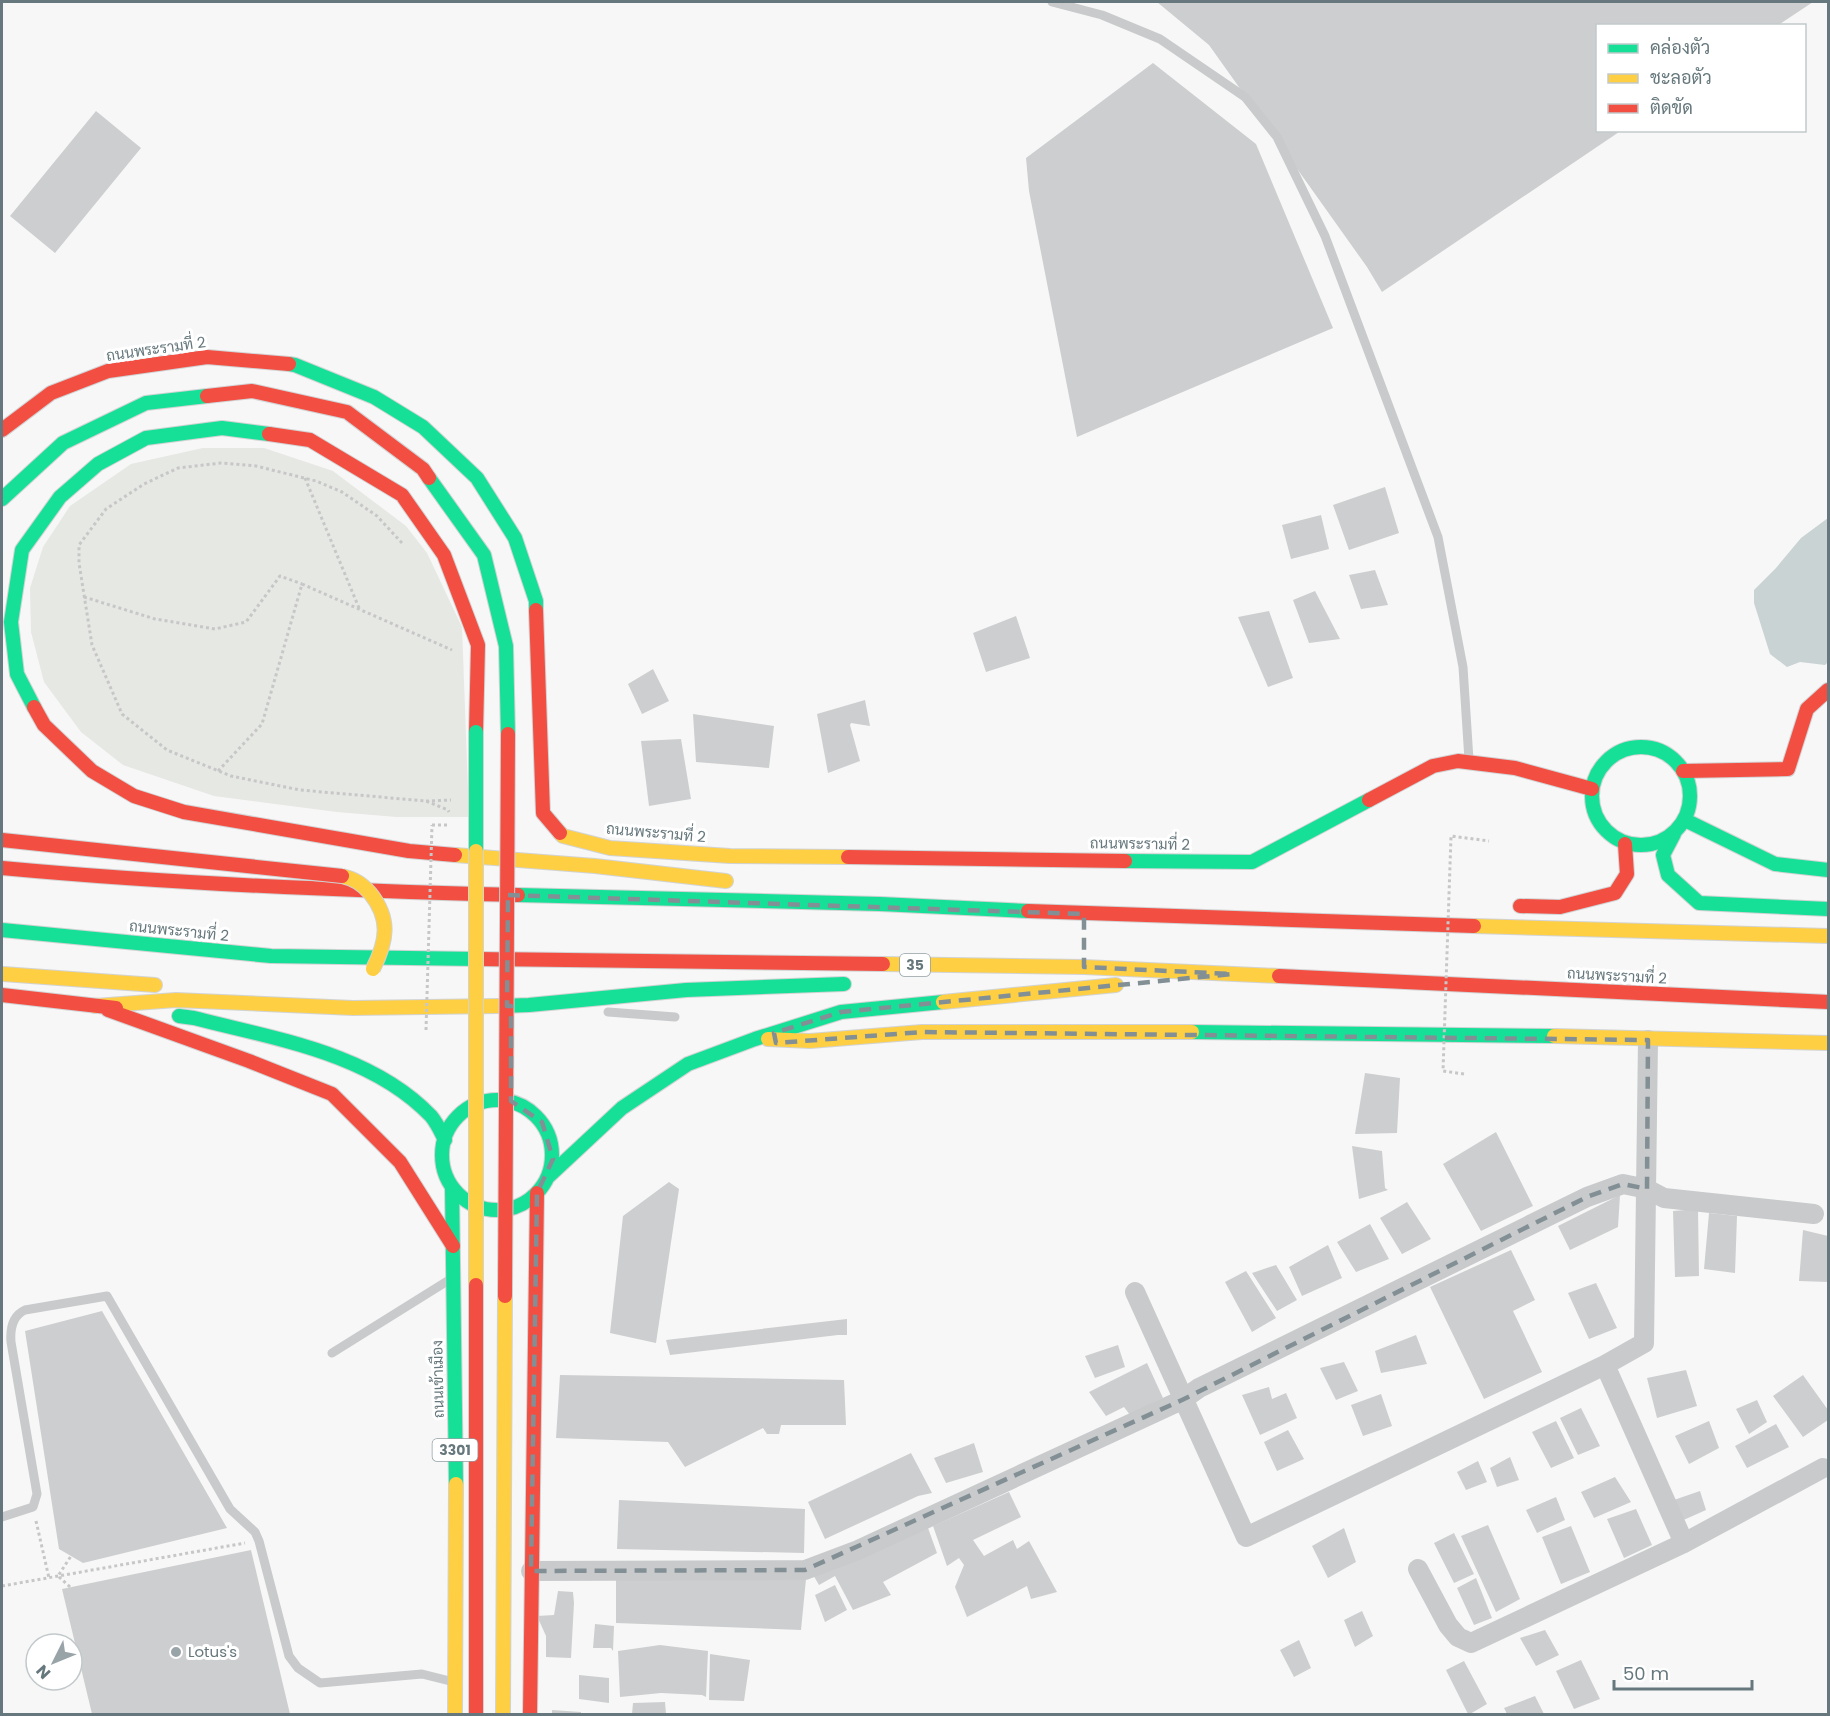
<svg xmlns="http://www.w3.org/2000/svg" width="1830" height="1716" viewBox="0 0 1830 1716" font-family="Poppins,Sarabun,sans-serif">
  <rect width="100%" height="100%" fill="#f7f7f7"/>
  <path fill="#e6e8e4" d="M203,448H264L333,471L406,526L427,553L462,627L469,817H397L337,812L214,796L123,765L81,732L44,682L31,632L30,588L43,547L70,506L131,464Z"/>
  <path fill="#c9d3d3" d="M1828,518V662L1825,665L1800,662L1787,667L1770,654L1754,603V590L1776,568L1801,538Z"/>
  <path fill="#cdcecf" d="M1157,2H1813L1777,26H1598V130H1622L1382,292L1367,267L1209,45Z
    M1153,63L1256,144L1333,328L1077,437L1029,191L1026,158Z
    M96,111L141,148L55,253L10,216Z
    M1385,487L1399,533L1349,550L1333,505Z
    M1321,515L1329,549L1291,559L1282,525Z
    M1375,570L1388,605L1361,609L1349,575Z
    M1315,591L1340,639L1309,643L1293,600Z
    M1269,611L1293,678L1268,687L1238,617Z
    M1016,616L1030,658L986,672L973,633Z
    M653,669L669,701L642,714L628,684Z
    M865,700L870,726L851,723L850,725L860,761L828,773L817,714Z
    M693,714L774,726L769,768L696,762Z
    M681,739L691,799L649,806L641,741Z
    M1365,1073L1400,1078L1397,1133L1355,1134Z
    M1496,1132L1533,1206L1481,1231L1443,1164Z
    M1352,1146L1382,1151L1385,1188L1388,1190L1359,1199Z
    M669,1182L679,1189L656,1343L610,1333L623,1216Z
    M1620,1195L1618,1227L1570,1250L1558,1226Z
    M1407,1202L1431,1239L1402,1254L1380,1218Z
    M1698,1209L1699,1276L1675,1277L1673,1211Z
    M1709,1213L1737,1216L1735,1273L1704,1269Z
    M1370,1224L1389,1259L1356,1272L1337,1242Z
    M1803,1230L1828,1236V1282L1799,1281Z
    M1328,1245L1342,1278L1302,1296L1289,1267Z
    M1511,1250L1535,1300L1513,1311L1542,1372L1484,1399L1430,1287Z
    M1276,1265L1297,1300L1277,1311L1252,1273Z
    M1246,1271L1276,1318L1252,1332L1225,1282Z
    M1596,1283L1617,1328L1589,1339L1568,1293Z
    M102,1311L227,1528L83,1563L59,1549L25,1331Z
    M847,1319V1335H838L670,1355L666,1340Z
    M1416,1335L1427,1364L1381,1373L1375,1351Z
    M1118,1345L1125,1367L1095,1378L1085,1356Z
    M1344,1362L1358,1391L1336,1400L1320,1368Z
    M1147,1363L1163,1398L1130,1415L1124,1407L1106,1416L1089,1392Z
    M1686,1370L1697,1406L1657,1418L1647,1378Z
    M560,1375L844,1380L846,1425H781L779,1434H767L763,1428L685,1467L668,1442L556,1438Z
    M1803,1375L1828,1410V1420L1803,1437L1773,1396Z
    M1269,1387L1272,1399L1286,1393L1297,1418L1260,1435L1242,1395Z
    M1381,1394L1392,1426L1363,1436L1351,1405Z
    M1757,1400L1767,1422L1749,1434L1736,1409Z
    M1581,1408L1600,1446L1578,1455L1560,1418Z
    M1556,1421L1574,1458L1551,1468L1532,1432Z
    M1709,1421L1719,1448L1689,1464L1675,1436Z
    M1776,1424L1789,1447L1747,1468L1735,1446Z
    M1288,1430L1304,1459L1277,1471L1264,1442Z
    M974,1443L983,1472L946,1483L934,1458Z
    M911,1453L932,1493L918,1496L825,1539L808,1502Z
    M1510,1457L1519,1480L1497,1487L1490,1468Z
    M1478,1461L1487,1482L1466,1490L1457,1472Z
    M1615,1477L1631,1502L1594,1518L1581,1492Z
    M1700,1491L1706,1510L1679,1522L1671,1501Z
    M1009,1492L1021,1517L973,1540L984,1556L1013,1540L1017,1549L1029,1541L1057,1592L1031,1599L1027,1586L967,1617L955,1587L964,1565L959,1558L947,1566L933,1526Z
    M1556,1497L1565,1520L1537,1533L1526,1510Z
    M619,1500L805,1509L804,1553L617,1549Z
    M1636,1509L1652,1545L1624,1558L1607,1519Z
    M1488,1525L1520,1599L1496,1612L1461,1536Z
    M1571,1526L1590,1572L1561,1584L1542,1537Z
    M928,1528L937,1553L883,1582L891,1595L853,1610L835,1576L819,1585L812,1573Z
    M1344,1528L1356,1562L1328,1578L1312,1546Z
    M1454,1533L1474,1574L1454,1583L1434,1543Z
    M251,1550L290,1714H92L62,1589Z
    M616,1576L806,1579L801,1630L616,1623Z
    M1476,1578L1492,1618L1474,1625L1457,1588Z
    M835,1585L847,1610L825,1622L815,1595Z
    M558,1591L573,1592L574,1603L571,1658L546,1657V1636L537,1616L554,1615Z
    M1362,1611L1373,1636L1355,1647L1344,1620Z
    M595,1624L614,1626L613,1651L611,1648H593Z
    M1545,1630L1559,1655L1536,1666L1520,1638Z
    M1299,1640L1311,1668L1294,1677L1280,1650Z
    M660,1645L708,1651L706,1697L702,1695L661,1693L620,1697L618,1651Z
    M710,1654L750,1660L744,1701L709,1700Z
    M1581,1660L1600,1699L1574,1709L1556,1671Z
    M1464,1661L1487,1704L1470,1714H1468L1446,1670Z
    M579,1675L609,1678V1703L579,1699Z
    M1535,1696L1544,1714H1507L1504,1708Z
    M665,1702L666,1714H632L633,1703Z
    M552,1710L581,1712V1714H552Z"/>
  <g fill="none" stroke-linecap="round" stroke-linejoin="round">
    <defs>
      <path id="fast" d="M289,364L295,365L374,397L423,427L477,478L515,538L536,601V610
        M429,478L484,555L506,646L508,734
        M2,499L63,443L146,403L207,396
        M34,707L17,674L11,622L22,550L60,497L98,464L146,438L222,428L269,434
        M1592 796a49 49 0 1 1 98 0a49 49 0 1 1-98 0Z
        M1685,820L1775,864L1828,870
        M1674,834L1663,855L1668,875L1699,903L1828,909
        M1125,861L1252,862L1369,800
        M518,895L880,904L1028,911
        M2,930L271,956L478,959
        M498,1006L529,1005L686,990L844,984
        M179,1016L194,1018C275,1039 371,1053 431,1116C437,1123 441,1132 445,1140
        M1192,1032L1554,1036
        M442 1155a55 55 0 1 1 110 0a55 55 0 1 1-110 0Z
        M548,1177L622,1108L688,1064L755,1039L841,1012L943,1002
        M452,1187L456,1484"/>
      <path id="slow" d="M560,833L563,836L610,848L730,856L848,857
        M455,855L595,866L726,881
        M1474,926L1828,936
        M883,964L1084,967L1279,976
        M3,974L155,985
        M943,1002L1116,985
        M95,1006L176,1000L353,1008L498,1006
        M1554,1036L1828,1043
        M768,1039L810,1041L922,1032H1192
        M455,1714L456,1484"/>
      <path id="jam" d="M207,396L252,391L347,412L423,469L429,478
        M2,430L51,393L108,371L207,357L289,364
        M269,434L310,440L402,495L444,555L478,645L476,732
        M536,610L543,813L560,833
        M34,707L44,725L92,771L134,796L184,812L409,851L455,855
        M1683,771L1788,769L1807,709L1828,690
        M1369,800L1433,766L1458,761L1515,768L1592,789
        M848,857L1125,861
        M2,868C174,884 346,891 518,895
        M1520,906L1560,907L1615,893L1627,874L1625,844
        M1028,911L1474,926
        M478,959L883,964
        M1279,976L1828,1002
        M2,995L116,1008
        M108,1010L249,1061L332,1094L400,1162L453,1246
        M530,1714L537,1193"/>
    </defs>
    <use href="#fast" stroke="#d2d3d4" stroke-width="16"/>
    <use href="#slow" stroke="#d2d3d4" stroke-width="16"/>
    <use href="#jam" stroke="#d2d3d4" stroke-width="16"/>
    <path stroke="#c7c7c8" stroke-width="3" stroke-dasharray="3 3" stroke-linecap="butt" d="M305,478L359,608
      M402,543L377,516L342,492L316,481L256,466L221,463L178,468L144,484L106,509L79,545V563L92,645L122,714L167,750L231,776L300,790L426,801L448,810L449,812
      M84,597L155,619L215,629L246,622L280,576L302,584
      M218,771L262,724L302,584L452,650
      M426,801L451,800
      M432,825H450
      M36,1521L49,1578
      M2,1586L245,1543
      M70,1587L58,1576L71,1556"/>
    <path stroke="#c8cacb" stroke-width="9" d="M1052,2L1102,15L1160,39L1245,97L1277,137L1325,236L1438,537L1463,667L1469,760
      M608,1012L675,1017
      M332,1353L449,1280
      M2,1517L33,1507L37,1494L11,1342C10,1329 12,1316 25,1310L107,1296L230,1509L255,1532L259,1541L289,1656L298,1668L320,1683L422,1674L450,1681"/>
    <path stroke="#c8cacb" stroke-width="20" d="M1135,1292L1246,1537L1605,1365L1644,1343L1648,1040
      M1605,1365L1684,1543
      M1418,1569L1448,1625L1458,1637L1471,1643L1684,1543L1823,1468
      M531,1571L805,1570L858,1550L1182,1400L1199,1388L1587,1197L1623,1184L1647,1189L1664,1198L1814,1214"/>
    <use href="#fast" stroke="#16e098" stroke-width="14"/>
    <use href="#slow" stroke="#ffcf43" stroke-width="14"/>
    <use href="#jam" stroke="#f24e42" stroke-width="14"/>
    <defs>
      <path id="fast-bridge" d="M476,732V851"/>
      <path id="slow-bridge" d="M476,851V1285
        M342,876C355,879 362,884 370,893C391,919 387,941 373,969
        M503,1714L505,1296"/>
      <path id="jam-bridge" d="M2,840L342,876
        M476,1285V1714
        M505,1296L508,734"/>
    </defs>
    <use href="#fast-bridge" stroke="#d1d2d3" stroke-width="16" stroke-linecap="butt"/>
    <use href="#slow-bridge" stroke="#d1d2d3" stroke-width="16" stroke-linecap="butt"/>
    <use href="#jam-bridge" stroke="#d1d2d3" stroke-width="16" stroke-linecap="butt"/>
    <path stroke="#c7c7c8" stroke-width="3" stroke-dasharray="3 3" stroke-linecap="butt" d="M426,1030L432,825
      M1464,1074L1443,1071L1451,836L1489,841"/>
    <use href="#fast-bridge" stroke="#16e098" stroke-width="14"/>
    <use href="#slow-bridge" stroke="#ffcf43" stroke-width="14"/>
    <use href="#jam-bridge" stroke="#f24e42" stroke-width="14"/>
  </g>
  <path fill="none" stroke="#829095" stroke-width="4.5" stroke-dasharray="12 8" stroke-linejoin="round" d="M508,895L1084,914V967L1232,974L841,1012L774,1033L776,1043L922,1032L1648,1040L1647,1189L1623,1184L1587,1197L1182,1400L805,1570L531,1571L537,1193L553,1159L542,1122L511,1101V1006H507Z"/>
  <circle fill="#99a4a8" stroke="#fff" stroke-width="2" cx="176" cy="1652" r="6"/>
  <g text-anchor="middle" stroke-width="6" stroke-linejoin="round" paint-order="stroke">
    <g fill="#fff" stroke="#94a0a4" stroke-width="1.5">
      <rect x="900" y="954" width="30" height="22" rx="4.5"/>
      <rect x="432.5" y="1439" width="45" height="22" rx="4.5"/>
    </g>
    <g font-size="14" font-weight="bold" fill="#66787d">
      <text x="915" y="970">35</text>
      <text x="455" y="1455">3301</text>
    </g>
    <g font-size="15" fill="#66787d" stroke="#fff">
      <text transform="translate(156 349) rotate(-8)" y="5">ถนนพระรามที่ 2</text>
      <text transform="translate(656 833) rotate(5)" y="5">ถนนพระรามที่ 2</text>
      <text transform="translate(1140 844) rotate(1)" y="5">ถนนพระรามที่ 2</text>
      <text transform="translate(179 931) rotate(6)" y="5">ถนนพระรามที่ 2</text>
      <text transform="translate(1617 976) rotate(3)" y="5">ถนนพระรามที่ 2</text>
      <text transform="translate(438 1379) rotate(-91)" y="5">ถนนเข้าเมือง</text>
    </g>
    <g font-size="15" fill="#66787d" stroke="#fff" text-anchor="start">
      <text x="188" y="1657">Lotus's</text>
    </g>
  </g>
  <rect width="1830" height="1716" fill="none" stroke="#66787d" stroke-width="6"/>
  <rect x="1596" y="24" width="210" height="108" fill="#ffffff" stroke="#c2c9cb" stroke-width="1.5"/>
  <rect x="1608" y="44" width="30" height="9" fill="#16e098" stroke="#c2c9cb" stroke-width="1.5"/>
  <text x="1650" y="54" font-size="18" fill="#66787d">คล่องตัว</text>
  <rect x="1608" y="74" width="30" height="9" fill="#ffcf43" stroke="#c2c9cb" stroke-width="1.5"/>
  <text x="1650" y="84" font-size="18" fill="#66787d">ชะลอตัว</text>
  <rect x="1608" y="104" width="30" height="9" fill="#f24e42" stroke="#c2c9cb" stroke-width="1.5"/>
  <text x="1650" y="114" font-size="18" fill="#66787d">ติดขัด</text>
  <g transform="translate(54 1662) rotate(227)"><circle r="28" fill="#ffffff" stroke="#c2c9cb" stroke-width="1.5"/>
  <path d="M0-4.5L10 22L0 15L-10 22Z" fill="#99a4a8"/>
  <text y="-9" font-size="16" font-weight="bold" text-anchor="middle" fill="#66787d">N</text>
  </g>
  <path d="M1614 1680v9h138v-9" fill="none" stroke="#66787d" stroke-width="3"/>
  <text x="1623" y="1680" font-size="18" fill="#66787d" stroke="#ffffff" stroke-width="4.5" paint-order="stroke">50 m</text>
</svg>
